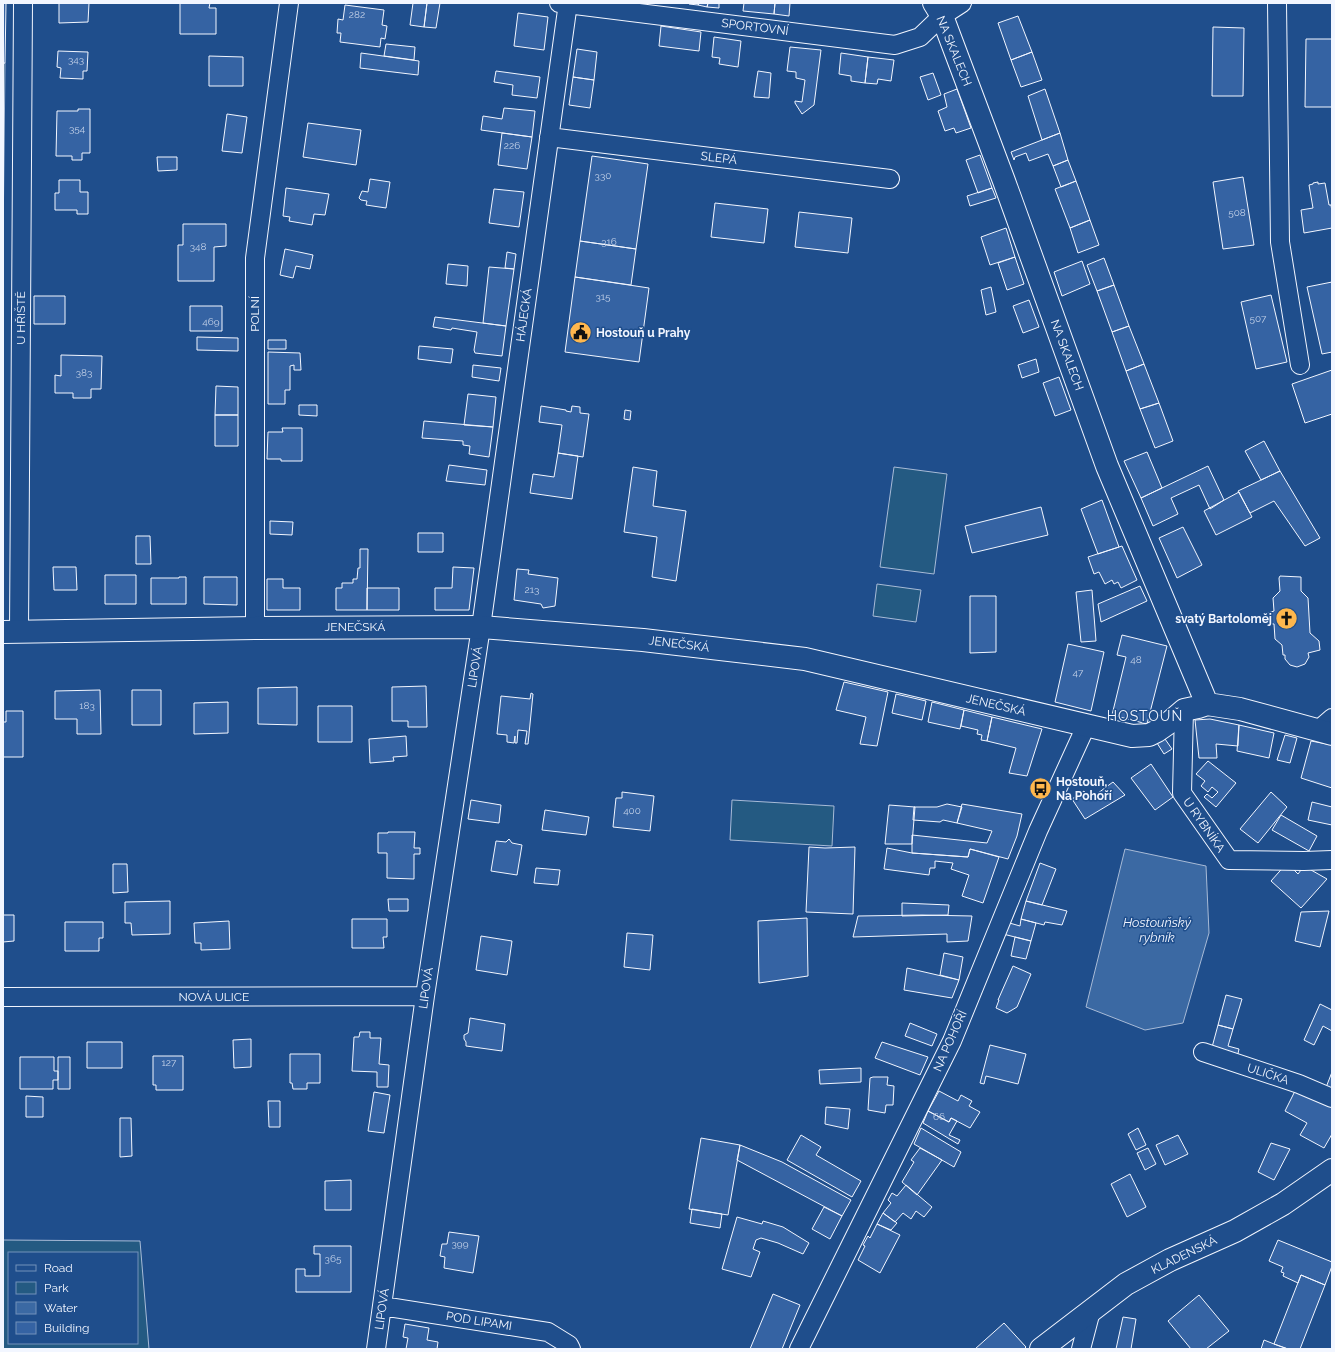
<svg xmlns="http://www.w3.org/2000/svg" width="1335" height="1352" viewBox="0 0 1335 1352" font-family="Raleway,sans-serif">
  <rect width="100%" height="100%" fill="#1f4e8c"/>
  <path fill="#245a82" stroke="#a8bbd7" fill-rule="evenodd" d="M3,63H5L3,246Z
    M894,467L947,474L934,574L880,567Z
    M877,584L921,590L916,622L873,616Z
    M732,800L834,806L832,846L730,840Z
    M3,1240L140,1241L149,1349H3ZM9,1253H137V1343H9Z"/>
  <path fill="#3b69a3" stroke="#a8bbd7" d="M1125,849L1206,866L1209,933L1183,1023L1145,1030L1086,1007Z"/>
  <path fill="#3563a3" stroke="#f2f6ff" d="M3,3H6L5,63H3Z
    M59,3H89L88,22L59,23Z
    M180,3H210L209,8H216V34H180Z
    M413,3H427L424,27L410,25Z
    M427,3H440L436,28L424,27Z
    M690,3H699L698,5L689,4Z
    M699,3H708L707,7L698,5Z
    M708,3H719V8L707,7Z
    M744,3H775L774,14L743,11Z
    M775,3H790L789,16L774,14Z
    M345,5L384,10L382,25L387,26L385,39L381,38L380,47L340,42L341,33H337L338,19L343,20Z
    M518,13L548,17L544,50L514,46Z
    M1018,16L1032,52L1011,60L998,23Z
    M661,26L701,32L699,51L659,46Z
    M1213,27L1244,28L1243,96H1212Z
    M714,37L741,41L738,67L719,64L720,58L712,57Z
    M1306,39H1332V107H1305Z
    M386,44L415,47L414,60L384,56Z
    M790,47L821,50L814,105L802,114L795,103V101L802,102L805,80L796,78V72L787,71Z
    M577,49L597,52L594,80L573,77Z
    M58,51L88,52L87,71H83V79L60,78L61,68L57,67Z
    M1032,52L1042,80L1021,87L1011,60Z
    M361,53L419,61L418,75L360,68Z
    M841,53L868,57L865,83L851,81V76L839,74Z
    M209,56L243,57V86H209Z
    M868,57L894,60L891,81L878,79L877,84L865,83Z
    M496,71L540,77L537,98L512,95L513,85L494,82Z
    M758,71L771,73L769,98L754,97Z
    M933,73L941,95L928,100L920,77Z
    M573,77L594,80L590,108L569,105Z
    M957,89L971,128L956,133L954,128L945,131L938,111L947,107L944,94Z
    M1045,89L1060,133L1042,140L1028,96Z
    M504,108L535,111L532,137L481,130L483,116L502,119Z
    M78,109H90V153H82V160H72V156H56L57,111H78Z
    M227,114L247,117L242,153L222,151Z
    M308,123L361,130L356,165L303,157Z
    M502,133L532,137L527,169L498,165Z
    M1060,133L1068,160L1053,166L1048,154L1029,161L1026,153L1015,157L1014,160L1011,152Z
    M980,155L992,188L978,193L966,160Z
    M592,156L648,164L636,249L580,241Z
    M157,157H177V170L158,171Z
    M1068,160L1076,181L1061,187L1053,166Z
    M1243,177L1254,245L1223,249L1213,182Z
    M370,179L390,182L386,208L366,205L367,201L361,200L359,198L362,191L368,192Z
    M59,180H80V192H88V214H77V210H55V193H59Z
    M1076,181L1090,220L1070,228L1055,189Z
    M1318,182V184L1325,183L1329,205H1331L1332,212V228L1304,233L1301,210L1313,208L1309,185L1313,184V183Z
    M286,188L329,194L325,215L314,214L312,225L289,221L290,217L283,216Z
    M992,188L996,198L970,206L967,196Z
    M494,189L524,192L519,227L489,223Z
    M715,203L768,209L764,243L711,237Z
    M799,212L852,218L848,253L795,247Z
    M1090,220L1099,245L1078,253L1070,228Z
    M183,224H226V246L214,247V281H178V245H183Z
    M1006,228L1015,257L990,265L981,237Z
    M580,241L636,249L631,285L575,277Z
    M285,249L313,255L310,269L296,266L293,278L280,275Z
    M507,252L516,254L514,269L505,268Z
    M1015,257L1024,284L1007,290L998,263Z
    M1104,258L1114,285L1097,291L1087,265Z
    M1082,261L1090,284L1062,296L1054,272Z
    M448,264L468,266L467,286L446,284Z
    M489,267L514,269L506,326L483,323Z
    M575,277L649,288L639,362L565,352Z
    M1332,282V352L1322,354L1307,287Z
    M1114,285L1129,326L1112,332L1097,291Z
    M991,287L996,312L986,315L981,290Z
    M1271,295L1287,362L1256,369L1241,302Z
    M34,296H65V324H34Z
    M1029,300L1039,327L1023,333L1013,306Z
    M190,306H222V331H190Z
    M435,317L506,326L502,356L475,353L474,350L477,332L452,328L451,330L433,327Z
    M1129,326L1144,364L1126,371L1112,332Z
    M197,337L238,338V351L197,350Z
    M268,340H286V349H268Z
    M419,346L453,349L451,363L418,359Z
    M268,352L300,353L301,370H294V365L290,366V390H285V404H268Z
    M61,355L102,356L101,389H91V398H73V393H55V375L61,376Z
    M1036,359L1039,372L1022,378L1018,365Z
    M1144,364L1159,403L1140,409L1126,371Z
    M473,365L501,368L499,381L472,377Z
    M1332,370V414L1305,423L1292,384Z
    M1059,377L1071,410L1055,416L1043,383Z
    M216,386L238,387V415H215Z
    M468,394L496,397L493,427L464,425Z
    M1159,403L1173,441L1155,448L1140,409Z
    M299,405H317V416L299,415Z
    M541,406L566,410V411L571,412L572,406L580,407V413L589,414L583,457L558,453L562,425L539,422Z
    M625,410L631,411L630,420L624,419Z
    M215,415H238V446H215Z
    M424,421L493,427L489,457L469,454L470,446L463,445V441L422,438Z
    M282,428H302V461H281V459H267L268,432H283Z
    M1264,441L1280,471L1261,480L1245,451Z
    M1147,452L1162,488L1141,498L1124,461Z
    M558,453L578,456L572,499L530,493L533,474L554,477Z
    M449,465L487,470L485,485L446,481Z
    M1208,466L1224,500L1210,509L1199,485L1171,498L1178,514L1153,526L1141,498Z
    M633,467L657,471L653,506L686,511L676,581L652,577L657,537L624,532Z
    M1280,471L1320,538L1305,546L1274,501L1250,513L1238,491Z
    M1239,492L1252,517L1216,535L1204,511Z
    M1102,500L1119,547L1098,554L1081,509Z
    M1041,507L1048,535L972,553L965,526Z
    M270,521L293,522L292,535L270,534Z
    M1183,527L1202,565L1177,578L1159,538Z
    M418,533H443V552H418Z
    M136,536H150L151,564H136Z
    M1122,546L1137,580L1121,588L1118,582L1114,584L1112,580L1105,584L1099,572L1094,574L1088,557Z
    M360,549H368L367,610H336V588H342V583H353V579H357L358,568H360Z
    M53,567H76L77,590H54Z
    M453,567L474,568L469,610H435V588H452Z
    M517,569L529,570L528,574L558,578L555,606L543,608L541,604L514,600Z
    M105,575H136V604H105Z
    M1280,576L1301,577V591L1308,598L1310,633L1319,641L1320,650L1308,653L1309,657L1305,664L1297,667L1290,665L1285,659V655H1283L1282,645L1275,639L1274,624L1265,623V614L1274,611L1273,598L1280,591L1279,578Z
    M179,577H186V604H151V578H179Z
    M204,577H237V605L204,604Z
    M267,579H283V588H300V610H267Z
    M1140,586L1147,601L1101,622L1098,604Z
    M367,588H399V610H367Z
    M1092,590L1096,641L1081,642L1076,592Z
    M970,596H996V652L970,653Z
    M1122,635L1167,646L1147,724L1112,715L1126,657L1117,655Z
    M1068,644L1104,652L1091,711L1055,702Z
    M844,682L888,692L877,746L860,744L866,717L836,710Z
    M426,686L427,727H408V721H392V687Z
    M297,687V725L258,724V688Z
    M100,690L101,734H77V719H55V691Z
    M132,690H161V725H132Z
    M531,693L533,694L528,744H525L527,731L518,730L517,743H515V736L514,743L507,742V735L497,734L501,696L530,699Z
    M896,694L926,701L922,720L892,713Z
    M228,702V733L194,734V703Z
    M932,702L964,710L960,729L928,722Z
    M318,706H352V742H318Z
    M964,710L992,717L987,741L981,740L982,735L977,734L978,730L961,726Z
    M6,711H23V757H3V722H6Z
    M992,717L1042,729L1027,776L1009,773L1016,748L987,741Z
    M1210,719L1239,725L1238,746L1216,744L1217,758H1199L1195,720Z
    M1239,725L1274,733L1269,758L1237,751Z
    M1285,735L1297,738L1290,763L1277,760Z
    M406,736L407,756L393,757L394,761L370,763L369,739Z
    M1165,739L1172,749L1164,754L1157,743Z
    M1311,741L1332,745V788L1301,778Z
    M1208,761L1236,783L1216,807L1204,797L1207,794L1212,798L1218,792L1212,787L1208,792L1201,786L1205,781L1196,774Z
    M1151,764L1173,797L1155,810L1131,778Z
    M1113,782L1125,795L1085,819L1072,799L1084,791L1090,799Z
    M622,792L654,796L650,831L613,827L616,798H622Z
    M1271,792L1287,807L1258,843L1240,829Z
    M471,800L501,805L499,823L468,819Z
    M1312,802L1332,807V825L1308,820Z
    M947,804L962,807L957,823L943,820L940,822L913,820L914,807H937Z
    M962,804L1022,814L1017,836L1008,859L970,849L968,857L912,853V835L987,843L992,831L957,823Z
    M889,805L915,807L912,844H885Z
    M545,810L589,817L586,835L542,830Z
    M1281,815L1317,836L1309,851L1272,830Z
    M388,832H415L414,848H420V854H414V879L387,878V853H378V833H388Z
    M509,839L512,843L522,845L517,875L491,871L496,841L506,842Z
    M809,847L825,848L855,847L853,914L806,912Z
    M887,848L912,853L968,857L970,849L999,857L983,903L962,896L969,875L951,869L953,863L935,861V868H930L929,875L884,869Z
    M1040,863L1056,869L1042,905L1026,901Z
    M1287,863L1298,874L1304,866L1327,879L1301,908L1271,881Z
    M113,864H127L128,892L113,893Z
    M536,868L560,870L558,885L534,883Z
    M388,899H408V911H389Z
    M170,901V934L132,935L131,923H125V902Z
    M1026,901L1067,911L1062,925L1045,922L1044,925L1021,919Z
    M902,903L949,905L948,915L902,916Z
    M1329,911L1320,947L1295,941L1301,912Z
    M3,915H14V941L3,942Z
    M922,915L972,916L968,941L947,942V934L853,937L858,916Z
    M807,918L808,976L759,983L758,921Z
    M352,919H387V937H383L384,948H352Z
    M1021,919L1036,923L1031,941L1003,934L1006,922L1020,926Z
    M229,921L230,949L201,950V943H195L194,923Z
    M65,922H103V938H99V951H65Z
    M627,933L653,935L650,970L624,967Z
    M481,936L512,941L507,975L476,970Z
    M1015,937L1031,941L1026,959L1011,956Z
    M944,953L963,957L959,980L940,975Z
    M1013,966L1031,974L1017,1007L1007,1013L996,1008L999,1000H998Z
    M907,968L959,980L952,998L904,990Z
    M1226,995L1242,999L1233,1029L1218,1025Z
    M1320,1004L1332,1010V1031L1323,1026L1314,1045L1304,1040Z
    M470,1018L505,1024L502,1051L466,1046V1042L464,1039V1035L468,1033Z
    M910,1023L937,1034L932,1046L905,1036Z
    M1218,1025L1233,1029L1228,1046L1239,1049L1237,1058L1211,1051Z
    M360,1032H370V1038H381L379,1064L389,1065L388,1087H377V1072L352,1071L354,1037H359Z
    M251,1039V1067L234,1068L233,1040Z
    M87,1042H122V1068H87Z
    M882,1042L928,1057L920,1075L875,1058Z
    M990,1045L1026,1054L1018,1084L986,1076L984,1084L980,1083Z
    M290,1054H320V1083H307V1089H293L292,1083H290Z
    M153,1056H183V1090H156V1085H153Z
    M20,1057H54V1071H58V1080H53V1089H20Z
    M58,1057H70V1089H58Z
    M861,1068V1082L820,1084L819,1070Z
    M1332,1072V1093L1325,1090Z
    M873,1077H888L887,1085L894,1086L893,1105H886L885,1113L868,1110L870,1078Z
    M1297,1087L1332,1105V1134L1324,1148L1300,1135L1307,1123L1285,1111Z
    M939,1091L958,1101L961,1095L972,1101L969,1106L980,1112L970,1128L951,1118L949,1122L928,1111Z
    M374,1092L390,1095L384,1133L368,1131Z
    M26,1096L43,1097V1117H26Z
    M268,1101H280V1127H269Z
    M826,1107L850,1109L848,1129L825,1124Z
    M928,1111L949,1122L951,1118L957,1121L949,1135L960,1140L958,1144L923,1123Z
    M120,1118H131L132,1156L120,1157Z
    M921,1128L961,1152L954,1167L914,1144Z
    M1138,1128L1146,1145L1136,1150L1128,1134Z
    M801,1135L821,1147L816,1155L861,1181L852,1197L787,1160Z
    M1178,1135L1188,1154L1165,1165L1156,1145Z
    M701,1138L740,1145L728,1215L689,1209Z
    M1271,1143L1290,1149L1274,1180L1258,1172Z
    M740,1145L782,1162L851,1200L842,1216L737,1160Z
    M920,1148L942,1160L917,1195L902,1182L914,1162L911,1160Z
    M1148,1148L1156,1164L1145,1170L1137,1153Z
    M1130,1174L1146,1207L1127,1217L1111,1184Z
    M351,1180V1210H325V1181Z
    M906,1185L932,1207L924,1217L916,1211L911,1219L903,1213L895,1222L883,1213L891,1203L888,1200L892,1193L897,1196Z
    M824,1207L842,1216L830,1239L812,1229Z
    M692,1209L722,1214L720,1228L690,1223Z
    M883,1213L897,1223L891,1230L877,1224Z
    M737,1217L762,1224L763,1221L783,1227L809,1243L803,1254L778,1243L761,1238L756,1240L753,1249L760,1252L751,1277L722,1269Z
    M877,1224L900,1235L880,1273L858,1260L865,1246L863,1245L868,1236L870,1238Z
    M449,1232L479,1236L473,1273L444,1268L445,1257L440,1256L442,1244H447Z
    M1278,1240L1332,1262V1266L1325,1285L1301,1275L1298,1283L1283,1276L1284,1273L1281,1272L1283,1267L1269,1261Z
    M314,1246H351V1292H296V1269H305V1276H320V1254H314Z
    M1301,1275L1325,1285L1300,1349H1288L1274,1344Z
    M773,1294L800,1305L782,1349H750Z
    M1199,1295L1229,1331L1206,1349H1191L1168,1321Z
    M1123,1317L1136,1319L1131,1349H1116Z
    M1004,1323L1026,1347L1024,1349H975Z
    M405,1324L429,1328L427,1340L438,1342L437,1349H406L408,1338L403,1337Z
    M1264,1340L1274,1344L1288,1349H1261Z"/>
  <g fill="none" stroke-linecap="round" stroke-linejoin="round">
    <defs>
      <path id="minor" d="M559,3L895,45L920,37L942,16L962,3
        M1277,3L1280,242L1300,365
        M549,137L890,179
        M255,628V258L289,3
        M19,632L23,3
        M1184,710L1182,793L1229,860L1304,861L1332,860
        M1317,731L1332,718
        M3,997L425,996
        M1203,1052L1299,1084L1332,1098
        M382,1306L548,1332L569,1345L571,1349
        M376,1349L425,996L481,627L568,3
        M799,1349L952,1041L1038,831L1086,726
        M1081,1349L1091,1311"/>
      <path id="tertiary" d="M934,3L942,16L1004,181L1107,466L1207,704
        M3,632L255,628L481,627L643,640L805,659L1132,736L1149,735L1157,731L1170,722L1184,710L1198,707L1207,704L1240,709L1332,734
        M1041,1349L1126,1284L1170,1260L1235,1231L1283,1204L1332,1170"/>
    </defs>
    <use href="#minor" stroke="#f2f6ff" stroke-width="20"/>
    <use href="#tertiary" stroke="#f2f6ff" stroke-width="24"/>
    <use href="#minor" stroke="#1f4e8c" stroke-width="18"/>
    <use href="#tertiary" stroke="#1f4e8c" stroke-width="22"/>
  </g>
  <defs>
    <symbol id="civic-disc" viewBox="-11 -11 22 22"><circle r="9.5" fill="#ffb74d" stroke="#1f4e8c"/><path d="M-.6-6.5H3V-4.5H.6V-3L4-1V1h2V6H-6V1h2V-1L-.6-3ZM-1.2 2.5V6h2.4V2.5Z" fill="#111"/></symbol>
    <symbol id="church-disc" viewBox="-11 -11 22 22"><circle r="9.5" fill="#ffb74d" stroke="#1f4e8c"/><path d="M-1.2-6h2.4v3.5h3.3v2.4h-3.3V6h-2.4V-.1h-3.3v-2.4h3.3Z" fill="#111"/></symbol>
    <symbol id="bus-disc" viewBox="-11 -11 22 22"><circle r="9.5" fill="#ffb74d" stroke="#1f4e8c"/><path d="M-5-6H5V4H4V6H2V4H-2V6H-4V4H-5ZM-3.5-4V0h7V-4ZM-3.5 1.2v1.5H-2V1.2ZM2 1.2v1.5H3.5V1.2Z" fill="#111"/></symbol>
  </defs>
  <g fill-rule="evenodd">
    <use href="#civic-disc" x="568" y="320" width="25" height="25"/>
    <use href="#church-disc" x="1274" y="606" width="25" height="25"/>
    <use href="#bus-disc" x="1028" y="776" width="25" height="25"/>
  </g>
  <g text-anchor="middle" stroke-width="3" stroke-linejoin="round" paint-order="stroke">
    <g font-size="10" fill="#c3d1e8">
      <text x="357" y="18">282</text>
      <text x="76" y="63">343</text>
      <text x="77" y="132">354</text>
      <text x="512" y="149">226</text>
      <text x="603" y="179">330</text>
      <text x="1237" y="216">508</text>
      <text x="609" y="245">316</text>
      <text x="198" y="250">348</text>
      <text x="603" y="300">315</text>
      <text x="1258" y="322">507</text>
      <text x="211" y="325">469</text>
      <text x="84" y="376">383</text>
      <text x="532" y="593">213</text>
      <text x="1136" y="663">48</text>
      <text x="1078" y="676">47</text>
      <text x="87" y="709">183</text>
      <text x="632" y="814">400</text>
      <text x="169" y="1066">127</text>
      <text x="939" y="1120">66</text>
      <text x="460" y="1247">399</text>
      <text x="333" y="1262">365</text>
    </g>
    <g font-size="12" fill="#f2f6ff" stroke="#1f4e8c">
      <text transform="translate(755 27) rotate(7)" y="4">SPORTOVNÍ</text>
      <text transform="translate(954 51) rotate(68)" y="4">NA SKALECH</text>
      <text transform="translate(719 158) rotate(7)" y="4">SLEPÁ</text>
      <text transform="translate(255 314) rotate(-90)" y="4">POLNÍ</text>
      <text transform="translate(524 315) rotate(-82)" y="4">HÁJECKÁ</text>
      <text transform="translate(21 318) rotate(-90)" y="4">U HŘIŠTĚ</text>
      <text transform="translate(1067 355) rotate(70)" y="4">NA SKALECH</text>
      <text x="355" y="631">JENEČSKÁ</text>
      <text transform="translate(679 644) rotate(7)" y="4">JENEČSKÁ</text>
      <text transform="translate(475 667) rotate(-81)" y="4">LIPOVÁ</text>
      <text transform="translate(996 705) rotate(13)" y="4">JENEČSKÁ</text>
      <text transform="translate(1204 825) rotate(55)" y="4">U RYBNÍKA</text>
      <text transform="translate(426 988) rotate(-82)" y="4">LIPOVÁ</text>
      <text x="214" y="1001">NOVÁ ULICE</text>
      <text transform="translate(950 1041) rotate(-66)" y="4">NA POHOŘÍ</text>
      <text transform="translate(1268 1074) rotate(18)" y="4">ULIČKA</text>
      <text transform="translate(1184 1255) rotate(-26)" y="4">KLADENSKÁ</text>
      <text transform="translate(382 1309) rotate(-82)" y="4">LIPOVÁ</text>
      <text transform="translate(479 1321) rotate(9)" y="4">POD LIPAMI</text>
    </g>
    <g font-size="12" font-weight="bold" fill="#f2f6ff" stroke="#1f4e8c" text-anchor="start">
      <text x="596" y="337">Hostouň u Prahy</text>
      <text x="1272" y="623" text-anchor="end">svatý Bartoloměj</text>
      <text x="1056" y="786">Hostouň,<tspan x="1056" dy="14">Na Pohoří</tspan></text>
    </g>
    <g font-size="13" font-style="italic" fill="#f2f6ff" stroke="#1f4e8c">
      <text x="1157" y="927">Hostouňský<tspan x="1157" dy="15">rybník</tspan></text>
    </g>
    <g font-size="14" letter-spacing="1" fill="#f2f6ff" stroke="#1f4e8c">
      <text x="1145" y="721">HOSTOUŇ</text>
    </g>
  </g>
  <rect width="1335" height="1352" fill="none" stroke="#f2f6ff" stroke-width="8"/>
  <rect x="8" y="1252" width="130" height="92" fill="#1f4e8c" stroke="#7391ba"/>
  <rect x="16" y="1265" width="20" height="6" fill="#1f4e8c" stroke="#7391ba"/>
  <text x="44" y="1272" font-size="12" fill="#f2f6ff">Road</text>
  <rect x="16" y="1282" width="20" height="12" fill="#245a82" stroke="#7391ba"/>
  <text x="44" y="1292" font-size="12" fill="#f2f6ff">Park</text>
  <rect x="16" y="1302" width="20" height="12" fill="#3b69a3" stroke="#7391ba"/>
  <text x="44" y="1312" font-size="12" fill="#f2f6ff">Water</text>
  <rect x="16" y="1322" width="20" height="12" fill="#3563a3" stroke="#7391ba"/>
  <text x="44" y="1332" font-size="12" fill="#f2f6ff">Building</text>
</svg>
